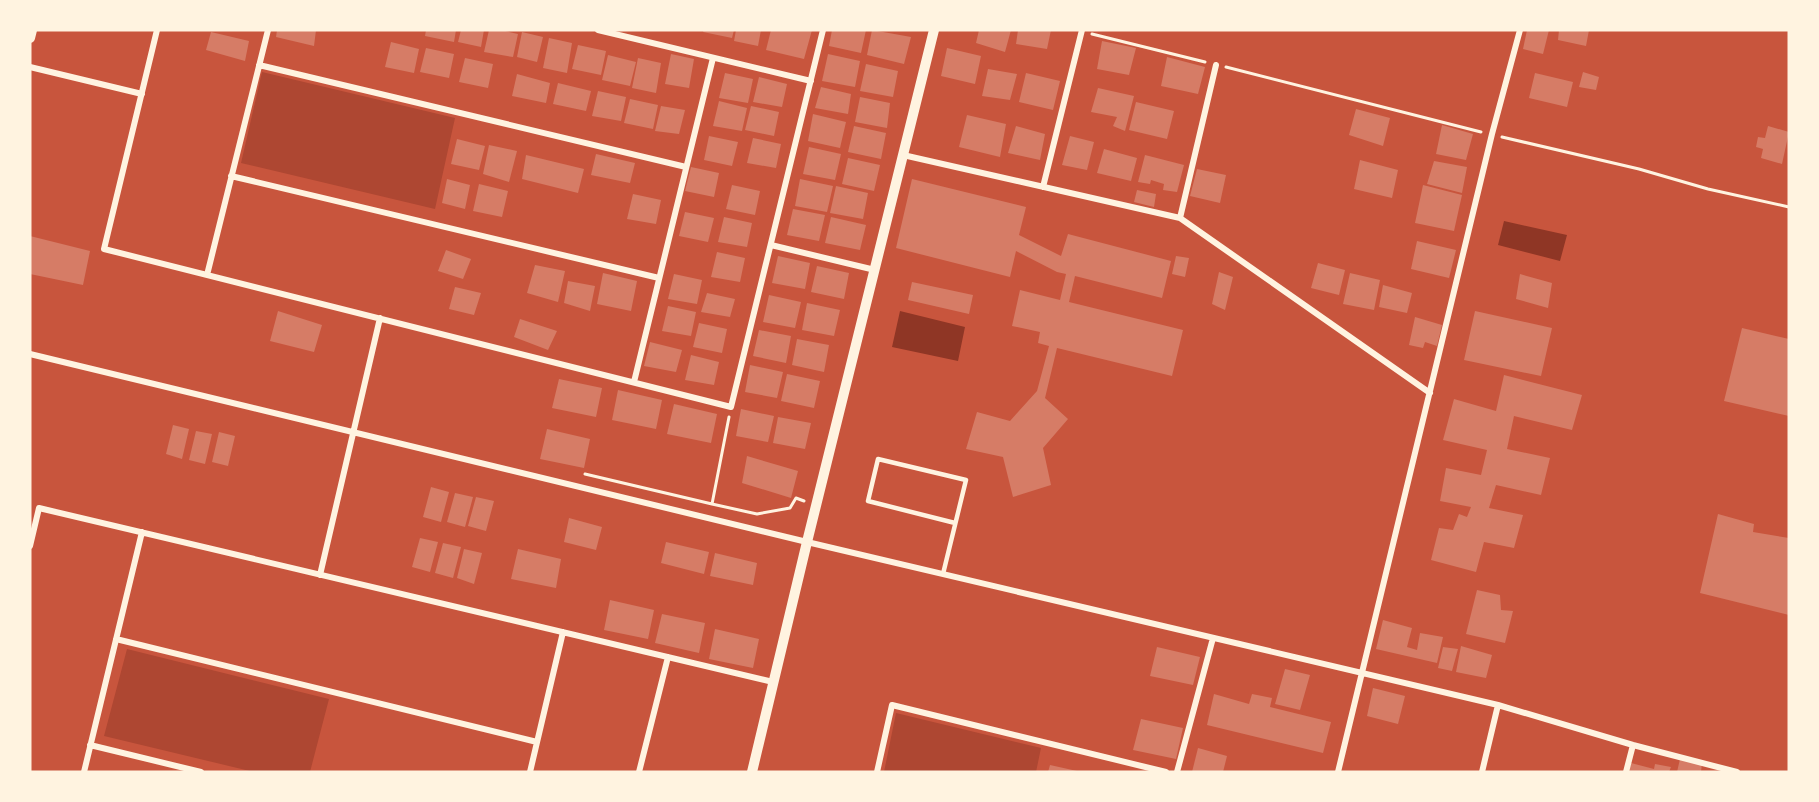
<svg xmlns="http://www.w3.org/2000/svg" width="1819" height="802" viewBox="0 0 1819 802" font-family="'Roboto Condensed',sans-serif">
  <rect width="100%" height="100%" fill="#c8553d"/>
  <path fill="#ae4732" d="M262,72L455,118L435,209L241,163Z
    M127,649L329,699L310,772H254L104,736Z
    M896,713L1041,748L1036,772H884Z"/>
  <path fill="#8f3625" d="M1504,221L1567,235L1560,261L1498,245Z
    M900,311L965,327L958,361L892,347Z"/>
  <path fill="#d67c66" d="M277,30H316L314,46L276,37Z
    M426,30H456L454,42L425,36Z
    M461,30H484L481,47L458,42Z
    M489,30H501L518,34L513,57L484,52Z
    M704,30H734L732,38L703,32Z
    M736,30H761L758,46L734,41Z
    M771,30H812L804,59L766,50Z
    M832,30H866L861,53L829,46Z
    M872,30L911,37L904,64L867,55Z
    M979,30H1011L1005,52L976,43Z
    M1018,30H1051L1047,49L1016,44Z
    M1527,30H1549L1543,54L1523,49Z
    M1559,30H1589L1586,46L1558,40Z
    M211,32L249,41L245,61L206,50Z
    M522,32L543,37L537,62L517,57Z
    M549,38L572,43L567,73L543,68Z
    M1102,41L1136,48L1129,75L1097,69Z
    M391,42L419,49L414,73L385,67Z
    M578,45L606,51L601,75L572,69Z
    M426,48L454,54L449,78L420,72Z
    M947,48L981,56L975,84L941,76Z
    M671,54L694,59L689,88L665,84Z
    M828,54L860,61L855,87L822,81Z
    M608,55L636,62L630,86L602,80Z
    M1167,57L1205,67L1198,94L1161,86Z
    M465,58L493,64L488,88L459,82Z
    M638,58L661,63L656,93L632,88Z
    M866,64L898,71L893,97L860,91Z
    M988,69L1017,74L1010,100L982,96Z
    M1583,72L1599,77L1596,90L1579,87Z
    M725,73L753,79L748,103L719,98Z
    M1026,73L1060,81L1053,110L1019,102Z
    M1535,73L1573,82L1567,107L1529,98Z
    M517,74L550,83L546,103L512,96Z
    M759,77L787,84L782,107L753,102Z
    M558,83L591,91L586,111L553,104Z
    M821,87L851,94L848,114L815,108Z
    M1098,88L1134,96L1125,131L1113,126L1117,117L1091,112Z
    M598,91L626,97L621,121L592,116Z
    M860,97L890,103L887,128L855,122Z
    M630,99L658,105L653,129L624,123Z
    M719,101L747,108L742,131L713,126Z
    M1136,102L1174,111L1167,139L1129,130Z
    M661,106L685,110L679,134L655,131Z
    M751,106L779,112L774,136L745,130Z
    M1356,109L1390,118L1383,146L1349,135Z
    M813,114L846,122L840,148L808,141Z
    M967,115L1006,124L1000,157L959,147Z
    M1442,125L1473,134L1466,160L1436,154Z
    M854,126L886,133L881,159L848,152Z
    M1016,126L1045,134L1040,160L1008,153Z
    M1768,126L1789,132L1782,164L1761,158L1763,149L1756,147L1758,137L1765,138Z
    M709,136L738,142L732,166L704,160Z
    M1070,136L1094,142L1087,170L1062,165Z
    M753,138L781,144L776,168L747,163Z
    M457,139L485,146L479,170L451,164Z
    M489,145L517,151L509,182L483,174Z
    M809,147L841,154L835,180L803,174Z
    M1104,149L1137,158L1131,181L1097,173Z
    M596,154L635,163L630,183L591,175Z
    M526,155L584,169L578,193L522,179Z
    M1145,155L1184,165L1177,192L1163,190L1164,184L1151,180L1150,184L1138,182Z
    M848,158L880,165L874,191L842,184Z
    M1360,160L1398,170L1392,198L1354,189Z
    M1434,161L1467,167L1462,193L1427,184Z
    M691,167L719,173L714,197L685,191Z
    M1197,169L1226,175L1220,203L1190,196Z
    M447,179L470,185L465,209L442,203Z
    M800,179L833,186L827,212L795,206Z
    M912,179L1026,207L1019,235L1061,256L1068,234L1171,261L1162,298L1075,276L1069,302L1183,330L1172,376L1057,348L1045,398L1068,419L1043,448L1051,485L1013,497L1003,457L966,449L977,412L1010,421L1037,391L1049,346L1038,343L1040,332L1012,326L1020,290L1060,300L1066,274L1057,272L1016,251L1010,277L896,248Z
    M479,184L508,191L502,217L473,211Z
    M732,185L760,191L755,215L726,209Z
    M1423,185L1462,195L1454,231L1415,223Z
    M836,186L868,193L863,219L830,213Z
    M1137,190L1156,194L1154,207L1134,202Z
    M633,194L661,200L656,224L627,219Z
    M793,209L825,215L819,241L787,235Z
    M685,212L714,218L708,242L679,236Z
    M724,217L752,223L747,247L718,242Z
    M831,217L866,225L860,250L825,243Z
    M30,236L90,251L83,285L30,274Z
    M1417,241L1456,250L1449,278L1411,269Z
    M446,250L471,259L463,279L438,271Z
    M717,252L745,258L740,282L711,277Z
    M778,256L810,263L805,289L772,283Z
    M1176,256L1189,258L1185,277L1172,274Z
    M1318,263L1345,270L1339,295L1311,288Z
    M535,265L565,271L558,302L527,293Z
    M817,266L849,273L844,299L811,292Z
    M1219,272L1233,277L1225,310L1212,304Z
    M603,273L637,281L631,311L597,304Z
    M1350,273L1380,280L1374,310L1343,304Z
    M674,274L702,280L697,304L668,299Z
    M1520,274L1552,283L1548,308L1516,299Z
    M568,281L595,286L590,311L564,303Z
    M912,282L973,295L969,314L908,300Z
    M1383,285L1412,293L1407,313L1379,307Z
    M455,287L481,293L474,315L449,309Z
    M707,293L735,299L730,317L701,312Z
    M769,295L801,302L795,328L763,322Z
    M807,303L840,310L834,336L802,330Z
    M668,306L696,312L691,336L662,331Z
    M278,311L322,325L314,352L270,341Z
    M1475,311L1552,328L1541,376L1464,360Z
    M1415,317L1442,325L1437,346L1425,342L1423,348L1409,345Z
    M520,319L557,331L548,350L514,337Z
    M699,323L727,329L722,353L693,347Z
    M1742,328L1789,339V416L1724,401Z
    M759,330L791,336L786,363L753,356Z
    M797,339L829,345L824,372L792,365Z
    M650,342L682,350L676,372L644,366Z
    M691,355L719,362L714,385L685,380Z
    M750,365L783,372L777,398L745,392Z
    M787,374L820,381L814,408L781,401Z
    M1504,375L1582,395L1572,430L1514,416L1507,449L1550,458L1541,495L1496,485L1489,508L1523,515L1514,548L1484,542L1476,572L1431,560L1439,528L1453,530L1459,514L1467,517L1471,507L1440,501L1446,468L1481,475L1487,450L1443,440L1454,399L1496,411Z
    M559,379L602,388L596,417L552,408Z
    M618,390L662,400L656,429L612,420Z
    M674,404L717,414L711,443L667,434Z
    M741,409L774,416L768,442L736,436Z
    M778,417L811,423L805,449L773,443Z
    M173,425L189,429L182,459L166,454Z
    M547,429L590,439L584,468L540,459Z
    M196,431L212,434L205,464L189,460Z
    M219,432L235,436L228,466L212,462Z
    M747,456L798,471L791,498L742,483Z
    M431,487L449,492L441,522L423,517Z
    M455,493L473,497L465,527L447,522Z
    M476,497L494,501L486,531L468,526Z
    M1718,514L1754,524L1753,532L1789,538V615L1700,593Z
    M569,518L602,527L596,550L564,542Z
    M420,538L438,542L430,572L412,567Z
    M666,542L709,552L704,574L661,563Z
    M443,543L461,547L453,578L435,573Z
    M464,549L482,553L474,584L457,578Z
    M518,549L561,559L556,588L511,579Z
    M715,553L757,563L753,585L710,576Z
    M1477,590L1500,595L1501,610L1513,611L1505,643L1466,634Z
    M610,600L654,610L648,639L604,630Z
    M662,614L705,623L699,653L655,643Z
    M1383,620L1412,628L1407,647L1417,650L1420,633L1443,637L1437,663L1376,649Z
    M715,629L759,639L753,668L709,659Z
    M1461,646L1492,655L1486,678L1456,672Z
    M1157,647L1200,657L1193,685L1150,676Z
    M1443,647L1458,649L1452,671L1438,668Z
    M1285,669L1310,675L1300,710L1275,704Z
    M1373,688L1405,696L1398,724L1367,716Z
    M1214,694L1249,704L1252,694L1272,698L1270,707L1331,722L1323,753L1207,725Z
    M1141,719L1183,728L1176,759L1133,750Z
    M1198,748L1227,756L1223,772H1192Z
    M1680,759L1702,763L1701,772H1677Z
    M1631,763L1654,769L1655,764L1671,767L1669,772H1628Z
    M1050,765L1077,771L1076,772H1048Z"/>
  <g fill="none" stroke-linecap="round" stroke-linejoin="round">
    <path stroke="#fff3e0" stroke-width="3" d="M1092,34L1205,62
      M1226,67L1481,132
      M1502,137L1639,169L1708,189L1789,207
      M585,474L712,504L729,417
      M712,504L757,514L790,508L796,498L804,501"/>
    <path stroke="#fff3e0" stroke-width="4.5" d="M943,574L966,480L878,459L868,501L955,523"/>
    <path stroke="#fff3e0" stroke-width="6" d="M157,30L104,249L731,407L823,30
      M598,30L811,81
      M259,65L686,167
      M30,67L142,94
      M903,155L1180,218L1430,393
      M231,176L659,278
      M1043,187L1082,30
      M1180,218L1216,65
      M771,245L875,270
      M207,275L268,30
      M30,354L807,542L1498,705L1633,745L1737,772
      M634,382L713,58
      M30,546L39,508L773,682
      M320,575L380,318
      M116,639L537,742
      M90,745L201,772
      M84,772L142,532
      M530,772L563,632
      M639,772L668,657
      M877,772L892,705L1166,772
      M1177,772L1213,638
      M1338,772L1492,134L1520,30
      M1482,772L1498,705
      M1626,772L1633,745"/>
    <path stroke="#fff3e0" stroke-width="10" d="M30,38L32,30
      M752,772L807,542L934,30"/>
  </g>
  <rect width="1819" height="802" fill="none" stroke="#fff3e0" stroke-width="63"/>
</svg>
